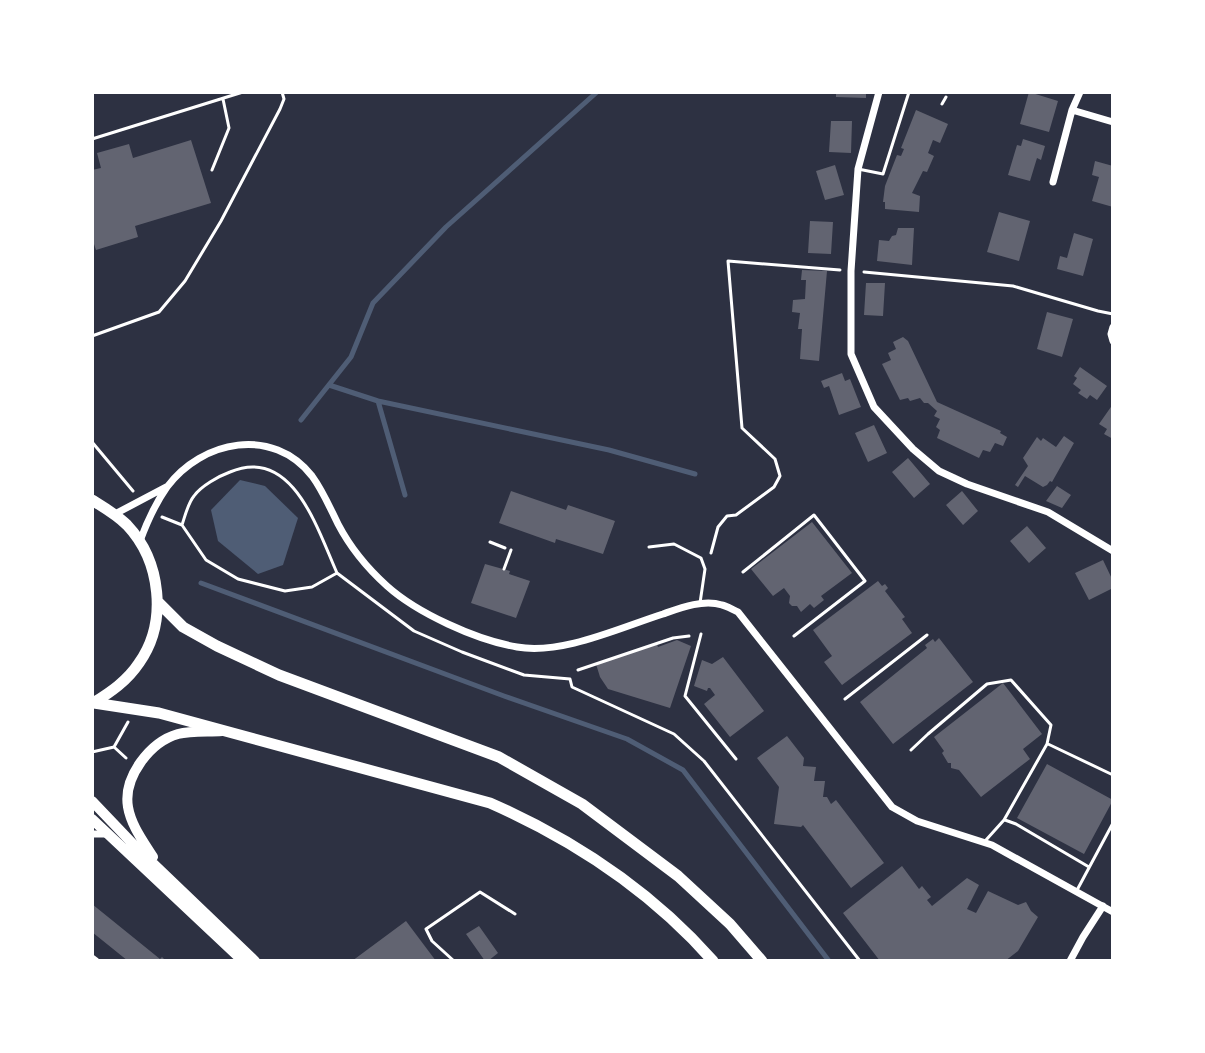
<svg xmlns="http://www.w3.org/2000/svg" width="1205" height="1053" viewBox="0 0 1205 1053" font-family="'Exo 2',sans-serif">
  <rect width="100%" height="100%" fill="#2d3142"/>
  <path fill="#4f5d75" d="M240,480L265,486L298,518L283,565L258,574L218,541L211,510Z"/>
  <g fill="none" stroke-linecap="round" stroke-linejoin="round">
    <path stroke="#4f5d75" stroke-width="5" d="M329,385L378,401L609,450L695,474
      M378,401L405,495
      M301,420L351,357L373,303L446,227L597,92
      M201,583L504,696L627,739L683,770L829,961"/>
  </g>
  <path fill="#626471" d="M836,92H866V98L836,97Z
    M1029,92L1058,101L1049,132L1020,124Z
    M916,110L948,124L940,143L933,140L928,153L934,156L927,172L923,171L912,193L920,196L919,212L885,209V202H883L885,186L897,155L901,156L904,149L901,148Z
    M831,121H852L851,153L829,152Z
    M1023,139L1045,146L1041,160L1037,158L1030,181L1008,175L1017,145L1021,146Z
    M191,140L211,203L135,226L138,237L96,250L92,238V170L101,168L97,153L129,144L133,158Z
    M1095,161L1113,166V207L1092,201L1099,177L1092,175Z
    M835,165L844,195L825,200L816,171Z
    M999,212L1030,221L1019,261L987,252Z
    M810,221L833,222L831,254L808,253Z
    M898,228H914L912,265L877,261L879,240L889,241L892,236L896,235Z
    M1074,233L1093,239L1083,276L1057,269L1060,256L1067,258Z
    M802,270L827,271L819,361L800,359L802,329H798L800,313L792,312L793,300L805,299L806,280H801Z
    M866,283H885L883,316L864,315Z
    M1047,312L1073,319L1062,357L1037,349Z
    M903,337L908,341L937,402L1001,431L1000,433L1007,437L1003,446L995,443L990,452L983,450L979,458L937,438L940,430L936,427L940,419L934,416L937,411L928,403H924L920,398L910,401L908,398L900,400L882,364L891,360L888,353L896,349L893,342Z
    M1080,367L1107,386L1097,400L1090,395L1087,399L1078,393L1081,390L1073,384L1077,378L1074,376Z
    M842,373L845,381L850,379L861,407L839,415L829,386L824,388L821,381Z
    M1113,404V439L1104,434L1107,429L1099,424Z
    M874,425L887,453L868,462L855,433Z
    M1064,436L1074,443L1052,482L1050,481L1047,485L1043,487L1025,476L1018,487L1015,485L1028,466L1023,458L1037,437L1041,441L1043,438L1056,447Z
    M908,458L930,484L914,498L892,472Z
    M1057,486L1071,495L1062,508L1046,501Z
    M511,491L566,510L568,505L615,521L603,554L556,539L555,543L499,523Z
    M962,491L978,511L963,525L946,505Z
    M812,522L852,573L821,596L824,600L814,608L810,604L801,612L797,606H792L789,603L790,596L784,588L773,596L751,569Z
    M1027,526L1046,548L1029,563L1010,541Z
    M1103,560L1113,581V588L1089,600L1075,573Z
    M485,564L510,571L509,574L530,581L516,618L471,603Z
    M878,581L882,586L885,584L888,588L885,591L905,617L902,619L912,633L842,685L824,662L832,656L813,630Z
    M939,638L973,682L893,744L860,702L927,648L925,645L933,639L935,642Z
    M677,640L691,646L670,708L608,689L600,677L596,664L657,644L658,647Z
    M723,657L764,711L730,737L704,704L715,695L710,688H708L707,691L694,686L702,660L712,664Z
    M1003,683L1042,734L1023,749L1030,759L981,797L959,770L951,768V763H948L942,753L944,751L934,737Z
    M787,736L804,758L803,766L816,767L814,781H825L823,797H827L831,804L836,800L884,863L851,888L803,825L801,827L774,824L779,787L757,758Z
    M1047,764L1113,800L1084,854L1017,818Z
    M902,866L919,889L922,886L931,897L927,900L932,906L967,878L979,885L967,909L976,913L988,891L1018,905L1026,902L1031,911L1038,917L1018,951L1005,961H880L843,913Z
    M92,904L160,959L162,957L166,961H128L92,932Z
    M406,921L436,961H352Z
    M479,926L498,953L488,961H485L466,934Z"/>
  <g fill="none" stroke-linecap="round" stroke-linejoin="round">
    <path stroke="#fff" stroke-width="3" d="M942,104L946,97
      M864,272L1013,286L1098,311L1113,314
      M92,336L159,312L185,281L221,221L280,109L284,99L282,92
      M92,442L133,491
      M162,517L182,525L206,560L238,579L285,591L312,587L337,573C318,531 293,445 230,472C219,476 201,486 194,496C188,503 185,516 182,525
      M490,542L505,548
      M711,553L718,527L727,516L736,515L774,487L780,476L775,459L742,428L728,261L840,270
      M504,569L511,550
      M337,573L414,631L462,652L524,675L570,679L572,687L674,734L704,761L860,961
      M578,670L673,638L689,636
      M92,752L114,747
      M126,758L114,747L128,722"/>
    <path stroke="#fff" stroke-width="3" d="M92,139L243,92
      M858,169L883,174L909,92
      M212,170L229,128L223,99
      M649,547L674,544L701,558L705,569L700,603
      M743,572L814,515L865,581L794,636
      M701,634L685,696L736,759
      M845,699L927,635
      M1048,744L1113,775
      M911,750L928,734L987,684L1011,680L1051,725L1047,744L1004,820L986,840
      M1005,820L1016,824L1089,867
      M1076,892L1113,823
      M454,961L432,941L426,929L480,892L515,914"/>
    <path stroke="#fff" stroke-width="7" d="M879,92L858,169L851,271V354L874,407L913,449L939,471L967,484L1048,512L1113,551
      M1072,110L1113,122
      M1053,182L1072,110L1080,92
      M1113,327L1111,334L1113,341
      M115,514L166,487
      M140,541C147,522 155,504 167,487C202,440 273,426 312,476C323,491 330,508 338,524C350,547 367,568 387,586C417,613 476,640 517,647C562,655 619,628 663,614C680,608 703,599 722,605C727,606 733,610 738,612L892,807L917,821L992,845L1113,912
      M92,834H108
      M92,958L96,961
      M1070,961L1083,937L1103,906"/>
    <path stroke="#fff" stroke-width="10" d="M92,801L133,844L255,961
      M92,819L243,961
      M153,857C143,841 131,825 128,807C123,777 150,742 178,734C191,731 208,732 222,731"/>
    <path stroke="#fff" stroke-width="11" d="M92,500C105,508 117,515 127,525C161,561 168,622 139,663C127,681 111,692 93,703
      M158,602L183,627L217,646L279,675L499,757L582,804L678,876L730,924L762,961
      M94,703L159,713L490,803C574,840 652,892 713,961"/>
  </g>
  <rect width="1205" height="1053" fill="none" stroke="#ffffff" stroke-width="188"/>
</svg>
